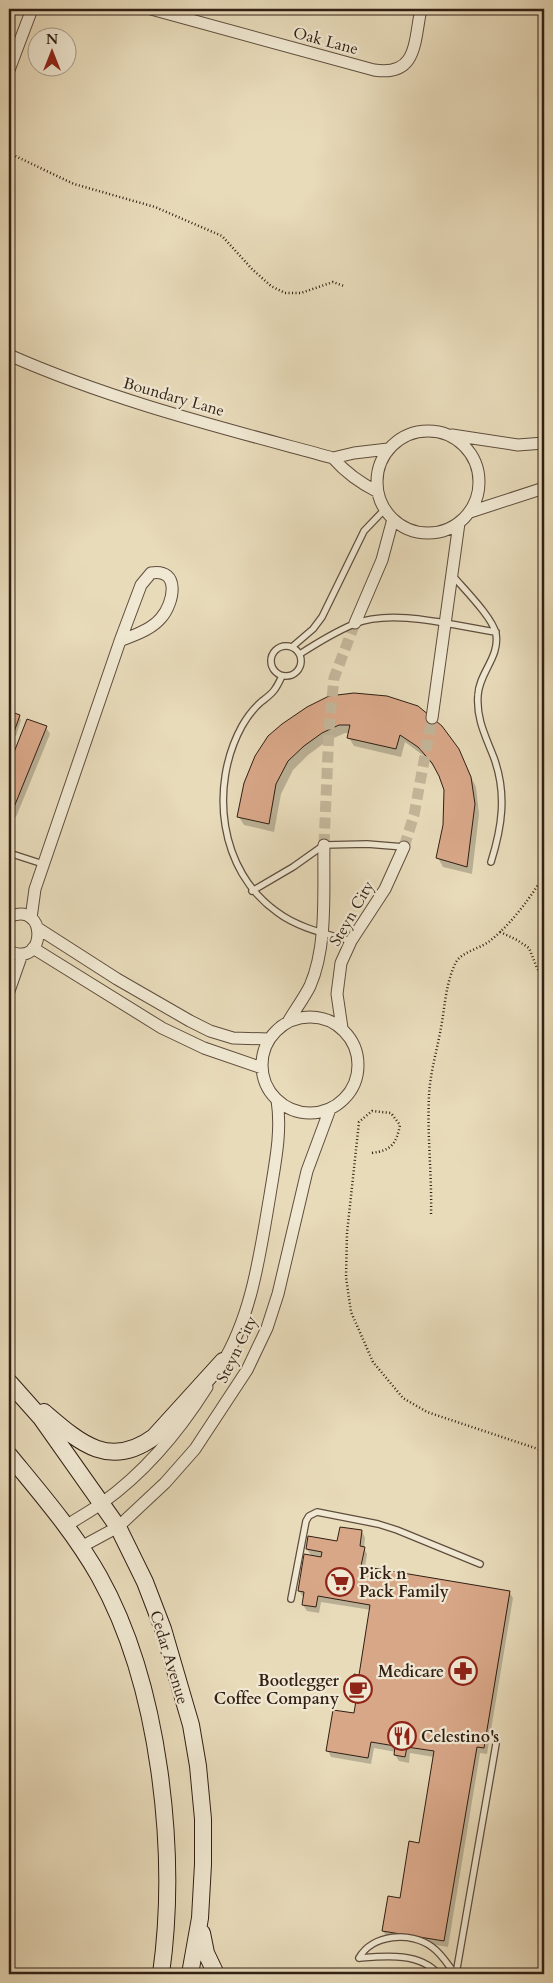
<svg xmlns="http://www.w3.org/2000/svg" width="553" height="1983" viewBox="0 0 553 1983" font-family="Cardo,serif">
  <rect width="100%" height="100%" fill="#e8dbba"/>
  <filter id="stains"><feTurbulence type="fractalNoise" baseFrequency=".004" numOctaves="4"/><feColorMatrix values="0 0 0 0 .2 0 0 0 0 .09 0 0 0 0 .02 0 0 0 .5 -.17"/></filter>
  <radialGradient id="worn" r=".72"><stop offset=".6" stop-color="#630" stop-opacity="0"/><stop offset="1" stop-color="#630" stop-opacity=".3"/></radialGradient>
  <path fill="#0003" d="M308,708L458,750L476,787L479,814L472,874L443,867L438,858L444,825L445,790L438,771L424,756L405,742L401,757L354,746L349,738L350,733H345L327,741L308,755L293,770L281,794L274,832L244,825L239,817Z
    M9,712L19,716L21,720L16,736L9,733Z
    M28,720L46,727L50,734L16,817L9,815V768Z
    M362,1531L365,1538L364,1548L367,1554L365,1568L509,1592L513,1598L487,1754L480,1753L448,1947L387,1937L383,1931L401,1900L420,1845L434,1757L410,1753L409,1763L399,1761L395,1755L396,1752L374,1748L371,1764L331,1757L328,1751L355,1714L357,1699L352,1693L360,1677L371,1610L321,1602L319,1613L307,1611L303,1605L304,1598L299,1591L312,1557L307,1549L338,1542Z"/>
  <path fill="#d8a788" stroke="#311f14" d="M354,693L387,696L418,706L442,726L459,749L471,777L475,804L467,867L436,858L443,825L444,790L439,776L432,763L418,747L400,735L396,749L347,738L350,725H339L322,733L304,746L288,761L276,784L269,824L237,817L244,783L255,756L268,736L282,724L307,707L329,696Z
    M9,711L20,715L14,732L9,731Z
    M27,719L47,726L12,812L9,810V765Z
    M340,1527L362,1530L360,1546L365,1547L361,1566L510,1591L484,1748L477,1747L444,1941L382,1931L388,1896L400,1898L409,1841L419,1843L434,1751L407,1747L405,1757L394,1755L395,1746L371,1742L368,1758L326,1751L333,1710L354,1713L357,1694L350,1693L354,1674L359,1675L370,1605L318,1596L316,1607L302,1605L304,1592L298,1591L304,1554L321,1557L322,1552L306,1549L308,1536L337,1541Z"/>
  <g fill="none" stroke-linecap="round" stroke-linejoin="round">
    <path stroke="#c3b599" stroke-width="11" stroke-dasharray="11 5.5" stroke-linecap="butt" d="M324,845L329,729L334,678L355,623
      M404,847L414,815L432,718"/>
    <defs>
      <path id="lane" d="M453,576C464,589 493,618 496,634C500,657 479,673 478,695C476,719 486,737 494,758C507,794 502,827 491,862
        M271 661a15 15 0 1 1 30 0a15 15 0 1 1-30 0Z
        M292,647L313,629L322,617L364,531L385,509
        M300,654C317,643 335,632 354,624C393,608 454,626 496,632
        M282,676C280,680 278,685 275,689C272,694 266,698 261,702C253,709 247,717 242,726C209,786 219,871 277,912C298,928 327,934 351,941
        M9,853L43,864
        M252,891L293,867L324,845L367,844L404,847
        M291,1599L306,1521L309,1516L317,1512L378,1524L397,1530L480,1564
        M359,1958C372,1934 411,1931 432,1947C442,1954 448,1965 455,1974
        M359,1958C384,1956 420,1952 438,1974
        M456,1974L496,1744"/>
      <path id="street" d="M151,9L374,70C418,77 414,41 421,9
        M9,70L32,9
        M9,355C113,401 223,428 333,458L354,453L388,449
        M377 482a51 51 0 1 1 102 0a51 51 0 1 1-102 0Z
        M452,435L518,445L544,443
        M333,458C346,473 360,483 378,492
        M470,512L544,488
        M355,623L382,560L393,519
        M432,718L459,523
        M9,917C48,899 47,970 9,951
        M31,918L35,889L120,641L141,585L151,573C181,568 174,603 161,618C151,630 134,635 120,641
        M39,929L117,979L190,1021L210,1031L233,1038L269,1039
        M33,948L162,1028L204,1048L262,1068
        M9,991L22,954
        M262 1065a48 48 0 1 1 96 0a48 48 0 1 1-96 0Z
        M288,1022C295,1010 304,998 310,986C328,945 323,888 324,845
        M342,1028L337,994L341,963L351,941L385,889L404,847
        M220,1367C252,1317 260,1253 270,1195C275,1163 282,1132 277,1100
        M66,1526C78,1518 91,1511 102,1503C144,1473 180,1430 207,1387
        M81,1547L118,1527L165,1483L195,1449L247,1370L267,1328L278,1294L307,1171L330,1109"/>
      <path id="secondary" d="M9,1382L41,1418L118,1527L145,1582L163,1629L191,1725L198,1766L203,1819V1864L200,1918L190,1974
        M44,1412C79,1442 109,1470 154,1437L223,1361
        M9,1455C41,1494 74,1532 99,1576C160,1685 178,1852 161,1974
        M202,1933L206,1953L216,1974"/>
    </defs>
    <use href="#lane" stroke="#5f4e3e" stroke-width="8"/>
    <use href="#street" stroke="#5f4e3e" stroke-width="13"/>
    <use href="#secondary" stroke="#311f14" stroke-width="18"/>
    <path stroke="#311f14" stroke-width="2.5" stroke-dasharray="1 2.5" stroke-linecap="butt" d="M9,153L74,184L155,207L222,236L252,269L271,286L285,293H301L333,282L344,286
      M500,932L517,940L529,948L537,968L544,980
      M372,1153C392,1150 396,1144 400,1125L391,1113L372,1111L359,1122L347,1233L346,1277L351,1312L373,1362L403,1398L427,1412L544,1451
      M431,1214C432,1175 427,1135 429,1096C430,1074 436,1054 440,1033C445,1009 445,984 456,962C463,951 482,948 491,940C513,922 529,899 544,876"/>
    <use href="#lane" stroke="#f0e8d2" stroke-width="5.5"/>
    <use href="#street" stroke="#f0e8d2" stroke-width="11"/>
    <use href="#secondary" stroke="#f0e8d2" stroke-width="16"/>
  </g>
  <defs>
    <symbol id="supermarket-ring" viewBox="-11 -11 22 22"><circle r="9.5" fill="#f0e8d2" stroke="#8f2418" stroke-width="1.5"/><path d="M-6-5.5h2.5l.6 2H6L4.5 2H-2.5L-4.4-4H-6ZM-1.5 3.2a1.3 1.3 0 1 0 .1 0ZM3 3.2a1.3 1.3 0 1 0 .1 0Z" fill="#8f2418"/></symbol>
    <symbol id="pharmacy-ring" viewBox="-11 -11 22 22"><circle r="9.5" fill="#f0e8d2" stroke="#8f2418" stroke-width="1.5"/><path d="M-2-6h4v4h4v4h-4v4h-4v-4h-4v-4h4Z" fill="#8f2418"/></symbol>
    <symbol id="cafe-ring" viewBox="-11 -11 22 22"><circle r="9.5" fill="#f0e8d2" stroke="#8f2418" stroke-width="1.5"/><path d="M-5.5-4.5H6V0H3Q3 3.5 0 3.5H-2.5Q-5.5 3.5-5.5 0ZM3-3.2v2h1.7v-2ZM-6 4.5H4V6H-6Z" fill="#8f2418"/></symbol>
    <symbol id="restaurant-ring" viewBox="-11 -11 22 22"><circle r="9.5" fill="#f0e8d2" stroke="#8f2418" stroke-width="1.5"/><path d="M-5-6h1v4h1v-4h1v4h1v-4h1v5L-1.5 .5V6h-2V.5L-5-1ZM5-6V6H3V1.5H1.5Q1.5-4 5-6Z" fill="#8f2418"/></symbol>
  </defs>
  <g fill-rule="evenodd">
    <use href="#supermarket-ring" x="324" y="1566" width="32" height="32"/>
    <use href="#pharmacy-ring" x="447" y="1655" width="32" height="32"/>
    <use href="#cafe-ring" x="342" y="1673" width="32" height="32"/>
    <use href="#restaurant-ring" x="386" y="1720" width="32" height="32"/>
  </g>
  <g text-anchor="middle" stroke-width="4.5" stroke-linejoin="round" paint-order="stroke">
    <g font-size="16" fill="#311f14" stroke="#f0e8d2">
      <text transform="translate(326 40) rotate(15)" y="6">Oak Lane</text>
      <text transform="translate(174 396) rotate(16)" y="6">Boundary Lane</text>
      <text transform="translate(351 913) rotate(-60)" y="6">Steyn City</text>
      <text transform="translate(236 1349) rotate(-64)" y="6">Steyn City</text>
      <text transform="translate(170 1657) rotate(73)" y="6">Cedar Avenue</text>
    </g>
    <g font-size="16" font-weight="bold" fill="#311f14" stroke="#f0e8d2" text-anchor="start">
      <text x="359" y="1579">Pick n<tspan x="359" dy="18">Pack Family</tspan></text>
      <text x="444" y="1677" text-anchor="end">Medicare</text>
      <text x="339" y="1686" text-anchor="end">Bootlegger<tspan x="339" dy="18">Coffee Company</tspan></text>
      <text x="421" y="1742">Celestino's</text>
    </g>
  </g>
  <rect width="553" height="1983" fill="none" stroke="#e8dbba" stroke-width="30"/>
  <rect x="10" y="10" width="533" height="1963" fill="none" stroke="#311f14" stroke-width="2.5"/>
  <rect x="15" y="15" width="523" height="1953" fill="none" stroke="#311f14"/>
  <g transform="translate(52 52)"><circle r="24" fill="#f0e8d2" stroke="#a49886"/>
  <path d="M0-4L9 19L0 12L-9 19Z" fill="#8f2418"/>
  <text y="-8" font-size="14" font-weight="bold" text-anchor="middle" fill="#311f14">N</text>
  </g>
  <rect width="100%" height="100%" filter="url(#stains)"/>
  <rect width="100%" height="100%" fill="url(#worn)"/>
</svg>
